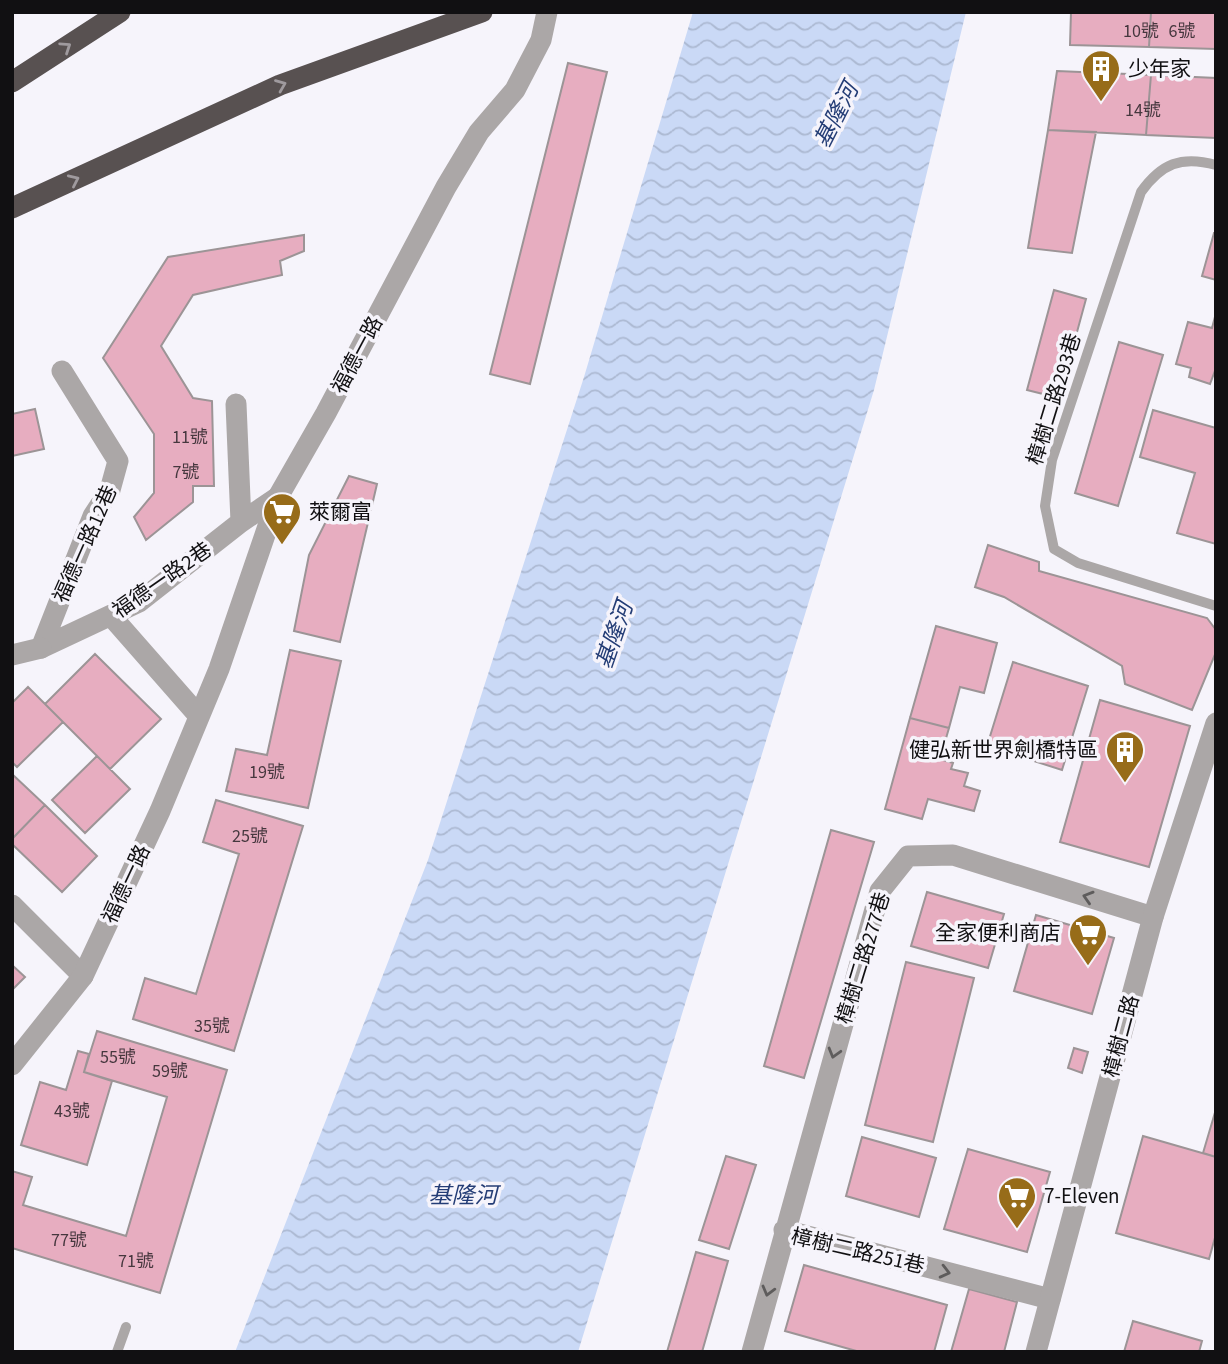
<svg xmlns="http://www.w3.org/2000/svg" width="1228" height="1364" viewBox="0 0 1228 1364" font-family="'Source Sans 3','Noto Sans TC',sans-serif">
  <defs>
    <pattern id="water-waves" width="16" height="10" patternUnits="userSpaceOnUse" patternTransform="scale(1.75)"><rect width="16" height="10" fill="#cad9f6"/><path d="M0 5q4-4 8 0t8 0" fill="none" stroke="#acb9d2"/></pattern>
  </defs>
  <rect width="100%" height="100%" fill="#f6f4fb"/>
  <path fill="url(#water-waves)" d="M693,12H966L874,390L578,1352H235L428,860L584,377Z"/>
  <path fill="#e7adc0" stroke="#9c9496" stroke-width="2" d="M1071,12H1151L1149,47L1070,45Z
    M1151,12H1216V49L1149,47Z
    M568,63L607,72L530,384L490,374Z
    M1057,71L1151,75L1146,135L1048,130Z
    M1151,75L1216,78V138L1146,135Z
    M1048,130L1096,132L1072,253L1028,248Z
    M1214,233H1216V280L1202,276Z
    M304,235V251L280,261L282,275L193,295L161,346L193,398L212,401L214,486H193V502L146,540L134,517L154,493V434L103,358L168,257Z
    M1054,290L1086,299L1059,398L1027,390Z
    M1216,313V368L1210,384L1189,377L1191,368L1176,364L1188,322L1212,328Z
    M1119,342L1163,355L1118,506L1075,493Z
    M35,409L44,449L12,456V414Z
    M1153,410L1216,428V544L1177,533L1195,473L1140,457Z
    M349,476L377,484L340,642L294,631L309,555Z
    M988,545L1039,562V571L1207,618L1216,630V652L1192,710L1125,684L1122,666L1004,597L975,587Z
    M936,626L997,643L984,693L960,687L949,728L910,718Z
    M290,650L341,661L308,808L226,791L236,749L267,755Z
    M95,654L161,719L110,769L45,704Z
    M1013,662L1088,686L1062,770L987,746Z
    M28,687L63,722L17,767L12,762V703Z
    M1100,700L1190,726L1149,867L1060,842Z
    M910,718L949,728L940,759L953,763L951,769L968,773L964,786L980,791L974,811L928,799L922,819L885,809Z
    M97,756L130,789L85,833L52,800Z
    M12,774L45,805L12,839Z
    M216,800L303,826L234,1051L133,1019L145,978L196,994L239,854L203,842Z
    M45,805L97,856L62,892L12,844V839Z
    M831,830L874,842L804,1078L764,1066Z
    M927,892L1004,914L988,968L911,946Z
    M1036,915L1114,938L1092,1014L1014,991Z
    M906,962L974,978L933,1142L865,1125Z
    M12,965L25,977L12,990Z
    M97,1031L227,1070L160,1293L12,1248V1171L32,1177L23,1205L126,1236L167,1097L84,1072Z
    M1074,1048L1088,1052L1082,1073L1068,1068Z
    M78,1051L89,1054L84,1072L112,1081L87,1165L21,1145L40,1082L66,1090Z
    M1216,1109V1157L1203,1153Z
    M1143,1136L1216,1157V1234L1209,1259L1116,1233Z
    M862,1137L936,1158L919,1217L846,1196Z
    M968,1149L1050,1172L1027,1252L944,1229Z
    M726,1156L756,1165L729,1249L699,1240Z
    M696,1252L728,1261L702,1352H667Z
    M804,1265L947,1305L934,1352H860L785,1331Z
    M969,1289L1017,1302L1004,1352H951Z
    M1133,1321L1202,1341L1199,1352H1124Z"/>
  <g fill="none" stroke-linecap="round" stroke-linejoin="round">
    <path stroke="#aba7a7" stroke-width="10" d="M1216,165C1181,155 1161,164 1141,192L1052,460L1045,506L1054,549L1078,563L1216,606
      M117,1352L126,1327"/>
    <path stroke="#aba7a7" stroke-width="21" d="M236,404L241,522
      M112,617L198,715
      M41,648L93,516L110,490L118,461L62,371
      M41,648L139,602L241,522L278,497
      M12,905L83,976
      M784,1230L1050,1299
      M752,1352L880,891L908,856L953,855L1153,917"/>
    <path stroke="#aba7a7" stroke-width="21" d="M12,655L41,648
      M12,1065L83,976L160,811L219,669L278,497L326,413L446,187L479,132L515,90L541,40L547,12
      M1036,1352L1153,917L1216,723"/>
    <path stroke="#585151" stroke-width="21" d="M12,82L120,12
      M12,208L280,85L482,12"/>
  </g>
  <defs><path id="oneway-chevron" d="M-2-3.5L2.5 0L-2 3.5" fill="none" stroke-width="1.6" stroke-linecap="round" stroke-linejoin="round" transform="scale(1.75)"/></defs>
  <g stroke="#9f9a9e">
    <use href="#oneway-chevron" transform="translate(66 47) rotate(-34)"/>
    <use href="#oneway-chevron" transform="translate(281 85) rotate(-22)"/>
    <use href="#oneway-chevron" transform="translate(74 180) rotate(-25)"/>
  </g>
  <g stroke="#5e5c5c">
    <use href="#oneway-chevron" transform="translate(1088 897) rotate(-163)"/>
    <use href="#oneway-chevron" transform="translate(834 1053) rotate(106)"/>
    <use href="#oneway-chevron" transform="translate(945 1272) rotate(14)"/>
    <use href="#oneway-chevron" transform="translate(768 1291) rotate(105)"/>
  </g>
  <defs>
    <symbol id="building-pin" viewBox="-11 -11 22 30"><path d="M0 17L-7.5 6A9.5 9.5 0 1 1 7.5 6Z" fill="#976c19" stroke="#f6f4fb"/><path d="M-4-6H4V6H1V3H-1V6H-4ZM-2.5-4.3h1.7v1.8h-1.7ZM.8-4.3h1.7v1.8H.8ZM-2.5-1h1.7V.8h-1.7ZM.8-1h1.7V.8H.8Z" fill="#fff"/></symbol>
    <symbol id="supermarket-pin" viewBox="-11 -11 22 30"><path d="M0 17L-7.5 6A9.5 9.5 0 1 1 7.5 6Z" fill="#976c19" stroke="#f6f4fb"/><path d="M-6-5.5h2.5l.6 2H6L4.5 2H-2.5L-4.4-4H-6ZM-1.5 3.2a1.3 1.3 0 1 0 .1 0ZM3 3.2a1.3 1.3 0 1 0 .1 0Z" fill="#fff"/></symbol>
  </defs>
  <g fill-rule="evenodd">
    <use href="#building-pin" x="1079" y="47" width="44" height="60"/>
    <use href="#supermarket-pin" x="260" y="490" width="44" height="60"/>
    <use href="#building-pin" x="1103" y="728" width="44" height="60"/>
    <use href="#supermarket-pin" x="1066" y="911" width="44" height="60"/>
    <use href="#supermarket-pin" x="995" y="1174" width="44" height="60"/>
  </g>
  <g text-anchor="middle" stroke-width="7" stroke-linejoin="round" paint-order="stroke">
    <g font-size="18" fill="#46373e">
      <text x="1141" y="37">10號</text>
      <text x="1182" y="37">6號</text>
      <text x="1143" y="116">14號</text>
      <text x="190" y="443">11號</text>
      <text x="186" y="478">7號</text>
      <text x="267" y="778">19號</text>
      <text x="250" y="842">25號</text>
      <text x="212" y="1032">35號</text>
      <text x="118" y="1063">55號</text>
      <text x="170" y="1077">59號</text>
      <text x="72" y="1117">43號</text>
      <text x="69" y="1246">77號</text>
      <text x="136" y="1267">71號</text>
    </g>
    <g font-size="21" fill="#111012" stroke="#f6f4fb" text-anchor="start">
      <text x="1128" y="76">少年家</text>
      <text x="309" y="519">萊爾富</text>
      <text x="1098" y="757" text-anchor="end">健弘新世界劍橋特區</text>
      <text x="1061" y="940" text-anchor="end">全家便利商店</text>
      <text x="1044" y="1203">7-Eleven</text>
    </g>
    <g font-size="21" fill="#111012" stroke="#f6f4fb">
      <text transform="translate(357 355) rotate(-62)" y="7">福德一路</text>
      <text transform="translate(1054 399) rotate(-73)" y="7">樟樹二路293巷</text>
      <text transform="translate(85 544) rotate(-66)" y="7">福德一路12巷</text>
      <text transform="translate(162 580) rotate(-35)" y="7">福德一路2巷</text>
      <text transform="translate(126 884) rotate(-65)" y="7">福德一路</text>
      <text transform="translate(863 958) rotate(-73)" y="7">樟樹二路277巷</text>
      <text transform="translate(1121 1036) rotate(-75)" y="7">樟樹二路</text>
      <text transform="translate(858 1251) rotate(13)" y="7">樟樹二路251巷</text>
    </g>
    <g font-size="23" font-style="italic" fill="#243d76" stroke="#f6f4fb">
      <text transform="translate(836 115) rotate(-63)" y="8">基隆河</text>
      <text transform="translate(614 635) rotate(-71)" y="8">基隆河</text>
      <text x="463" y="1203">基隆河</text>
    </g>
  </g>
  <rect width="1228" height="1364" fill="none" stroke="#111012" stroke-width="28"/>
</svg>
